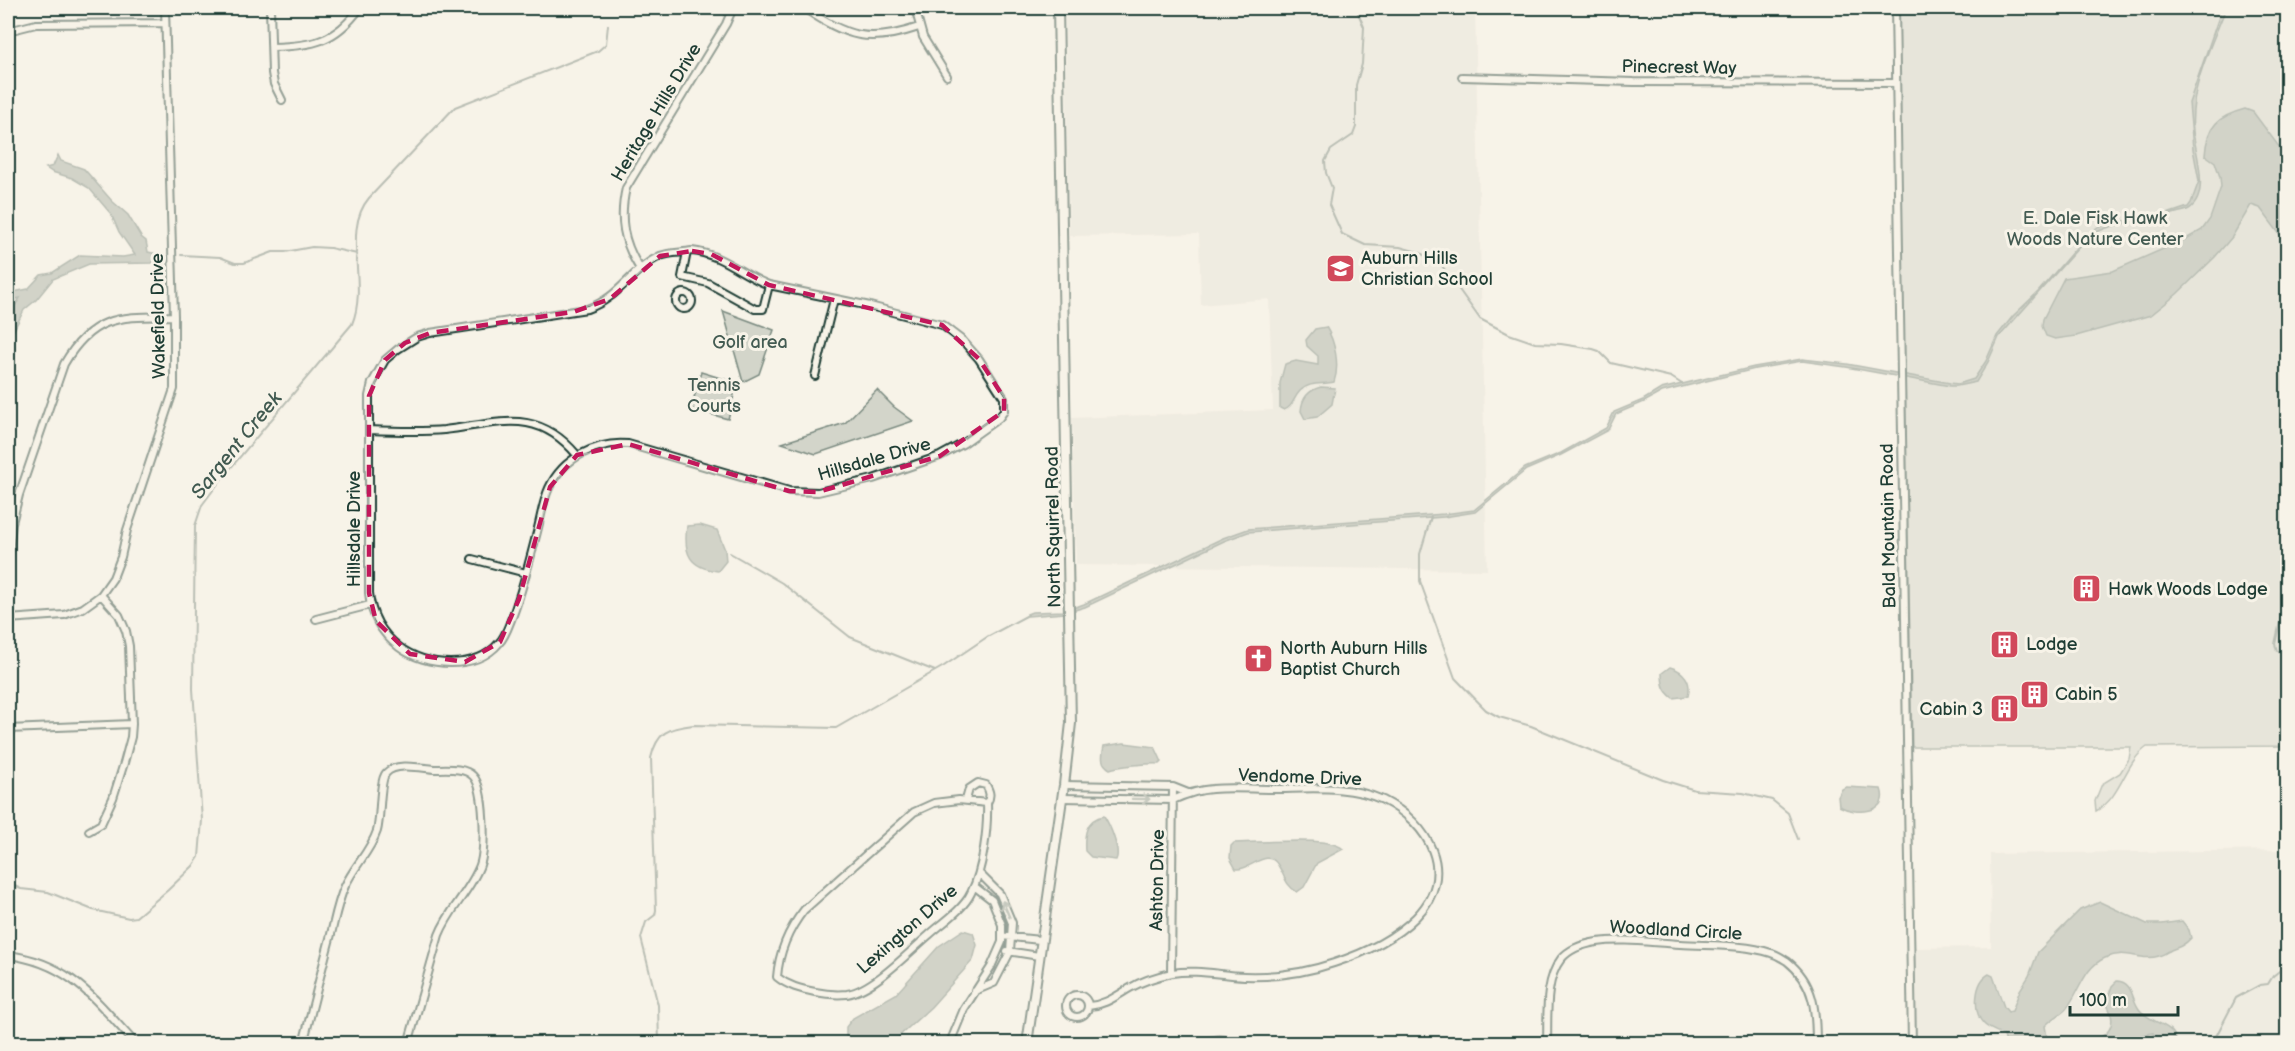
<svg xmlns="http://www.w3.org/2000/svg" width="2295" height="1051" viewBox="0 0 2295 1051" font-family="'Balsamiq Sans',sans-serif">
  <rect width="100%" height="100%" fill="#f7f3e8"/>
  <filter id="ink" filterUnits="userSpaceOnUse"><feTurbulence type="fractalNoise" baseFrequency=".0167" numOctaves="2"/><feDisplacementMap in="SourceGraphic" scale="12" xChannelSelector="R" yChannelSelector="G"/><feConvolveMatrix kernelMatrix="1 2 1 2 8 2 1 2 1" color-interpolation-filters="sRGB"/></filter>
  <g filter="url(#ink)">
    <path fill="#e5e4d9" d="M1065,8H1475L1487,570L1076,565L1072,418L1273,410L1269,299L1201,305L1199,234L1069,236Z
      M2287,850V1043H1915V948L1991,947L1990,854Z"/>
    <path fill="#d3d5ca" stroke="#79897f" stroke-width="1.5" d="M1898,8H2287V746L2147,747C2124,763 2122,797 2096,811L2095,801L2102,784L2120,773L2129,759L2131,747H1912Z
      M723,311L774,330L759,374L743,382Z
      M701,372L737,383L728,419L691,409Z
      M877,390L894,407L913,421L816,454L782,443L845,423Z"/>
    <path fill="#a4ada3" stroke="#6f8077" stroke-width="1.5" d="M2222,8H2226C2211,46 2189,89 2193,131C2195,151 2211,195 2189,209C2186,211 2180,212 2176,213C2146,223 2114,220 2088,237L1999,337L1988,362L1976,382L1957,386H1950L1846,367L1802,361L1755,369L1662,392L1644,402L1616,414L1608,430L1561,455L1526,470L1475,512L1444,517L1248,532L1224,541L1085,607L1065,613L1028,616L1027,614L1032,612L1065,611L1084,604L1223,538L1248,529L1444,514L1474,510L1525,468L1561,453L1606,428L1614,412L1643,400L1661,389L1754,367L1802,359L1847,364L1950,383L1958,384L1974,379L1986,361L1997,336L2013,316L2038,292L2087,235L2098,227L2111,223L2164,215L2188,207L2191,203L2199,181L2193,149L2189,103Z
      M2245,109L2253,112L2280,148L2283,157L2287,171V244L2260,208L2251,205L2232,237L2215,257L2177,294L2151,315L2076,336L2055,339L2046,336L2042,326L2043,319L2064,278L2113,271L2186,239L2202,230L2210,219L2221,187L2220,177L2215,162L2205,155C2207,125 2219,116 2245,109Z
      M58,155L61,161L84,169L112,201L128,215L141,237L146,241L148,252L158,254V257L152,263L89,264L53,279L36,300L24,310L8,342V317L20,298L8,301V293L28,289L41,275L52,273L80,255L123,257L135,255L119,232L111,214L89,188L72,178L52,172L46,168L53,166Z
      M1326,327C1335,341 1340,366 1334,382C1322,385 1310,381 1300,391C1293,398 1293,407 1284,410L1280,408V383L1285,364L1296,361L1318,365V356L1307,346L1306,340L1315,329Z
      M1321,387L1335,388L1332,404L1317,417L1305,419L1301,411C1302,397 1309,390 1321,387Z
      M700,525L717,530L725,550L726,561L718,571C690,568 683,554 687,526Z
      M1670,667C1684,671 1692,681 1688,696L1673,698C1664,691 1662,685 1662,673Z
      M1124,743L1155,747L1162,762L1160,764C1151,763 1117,766 1110,769C1100,763 1102,756 1104,746Z
      M1846,787L1881,789C1890,814 1855,815 1839,806L1838,797L1842,789Z
      M1104,816C1110,825 1121,851 1116,860L1091,857L1085,851C1084,836 1085,819 1104,816Z
      M1258,842C1277,842 1330,837 1343,849L1317,863L1304,887L1297,892C1285,885 1285,876 1278,865C1267,847 1250,871 1236,869L1230,858L1231,846L1234,843Z
      M2100,902L2147,924H2162L2182,921L2189,930L2191,938C2185,945 2179,947 2171,950C2167,952 2163,955 2159,956C2139,962 2128,948 2105,958C2083,968 2080,992 2066,1009C2061,1015 2052,1018 2045,1026L2048,1043H2006L2004,1036C1998,1031 1989,1030 1983,1023C1973,1012 1974,982 1989,974L1993,976L2004,1007L2008,1012L2012,1011L2020,990L2029,976L2038,952L2080,910Z
      M963,930L973,933L977,945L973,960L931,1007L897,1038L879,1042H851L846,1036V1027L853,1018L896,994L939,946Z
      M2117,981C2133,982 2131,998 2139,1009C2148,1023 2177,1024 2176,1043H2147L2154,1036L2153,1033L2135,1037L2132,1041L2134,1043H2082L2084,1040C2109,1040 2119,1024 2106,1003L2112,986Z
      M1219,1035L1229,1036L1235,1043H1164L1178,1039L1188,1040Z"/>
    <g fill="none" stroke-linecap="round" stroke-linejoin="round">
      <path stroke="#6f8077" stroke-width="2" d="M1356,8L1364,27L1362,64L1356,85V127L1353,135L1331,150L1325,161L1326,173L1332,188L1329,205L1342,234L1365,245L1400,247L1418,252L1440,263L1480,319L1509,334L1535,343L1561,344L1593,349L1599,351L1611,363L1671,377L1682,384
        M181,255L220,257L235,263H244L273,252H285L312,247L330,248L357,254
        M1431,517L1420,554V581L1455,678L1486,710L1499,717L1531,726L1663,780L1695,790L1743,793L1772,800L1788,813L1798,839
        M2288,538L2284,551L2288,554
        M730,553L782,583L850,637L935,671
        M2288,573V585
        M2288,587L2275,644L2277,651L2288,652
        M8,883L21,889L48,892L93,910L129,918L136,917L168,890L193,866L199,857L202,820L193,689L195,526L202,505L223,477L352,324C369,283 341,231 369,198L455,107L598,51L606,44L608,25
        M659,1044L658,1005L641,938L646,922L655,915L656,910L651,758C657,732 668,728 693,725L836,728L944,666L987,637L1028,615
        M2212,1044L2236,998L2260,985L2268,984L2273,976L2288,964"/>
      <defs>
        <path id="minor" d="M270,8L272,73L274,84L282,100
          M804,8C846,37 869,44 919,27
          M915,8L923,37L947,76
          M1895,8L1912,1044
          M8,31L36,24L165,23
          M272,47C313,46 335,42 360,8
          M1462,77L1634,82L1896,83
          M692,251C722,254 742,275 769,285L870,306L942,325L963,341L979,359L1004,398V411L999,418L964,443L940,456L873,479L818,492L789,491L628,444C597,441 563,458 549,488C543,501 541,517 537,532C530,559 523,588 513,615C509,624 506,636 499,643C476,671 425,667 399,647C381,633 371,614 369,593V396L372,383L385,360L398,349L417,337L430,333L587,309C621,297 630,270 660,256C670,252 681,253 692,251Z
          M687,252L682,277L708,283L755,309H763L769,285
          M640,269C623,242 619,219 626,188L726,24L733,8
          M676 301a8 8 0 1 1 16 0a8 8 0 1 1-16 0Z
          M815,376L834,299
          M369,430C394,431 419,432 444,430C499,424 536,406 577,455
          M472,559L526,573
          M8,564L12,523L19,495L64,364C93,314 121,317 174,316
          M8,619L64,615L83,608L101,595L113,578L121,557L127,530L174,389V316L165,8
          M316,619L370,605
          M8,729L132,724
          M1064,785L1173,787L1188,793
          M1062,798L1173,800C1186,794 1198,790 1212,789C1231,787 1252,789 1271,789C1307,789 1349,784 1383,800C1429,823 1458,874 1416,917C1394,939 1362,954 1334,963C1305,973 1274,977 1244,976C1220,975 1196,969 1172,973C1158,976 1142,981 1130,988C1116,996 1105,1005 1089,1006
          M959,800L987,803C988,829 983,870 971,893C963,910 942,923 929,935C908,953 873,990 847,994C836,995 825,994 815,992C800,989 788,986 777,977C779,952 789,929 804,910L914,812L934,803Z
          M966,800L969,789L978,783L986,785C990,792 991,796 987,803
          M89,831L101,824L113,798L124,763L131,737L132,724L129,646L126,631L119,615L101,595
          M1002,936L1040,940
          M1007,951L1039,956
          M8,955C71,963 95,1000 136,1044
          M1171,973L1173,787
          M975,991L994,983L1010,952L1012,923L1000,894L979,873
          M1066 1006a11 11 0 1 1 22 0a11 11 0 1 1-22 0Z
          M303,1044C312,1010 320,976 329,942C334,924 337,903 345,886C354,866 370,852 377,831C381,817 379,781 386,773C396,762 421,768 434,769C446,769 465,767 473,776C485,788 486,849 480,865C471,890 449,909 439,935L408,1044
          M952,1044V1038L964,1009L991,967L1002,942V925L992,900L974,886
          M1547,1044C1548,1017 1544,981 1561,959C1570,948 1584,944 1597,942C1624,938 1653,943 1680,944C1709,946 1743,944 1771,953C1776,954 1782,958 1787,961C1815,983 1816,1011 1816,1044"/>
        <path id="tertiary" d="M1027,1044L1064,785L1071,723L1058,8"/>
      </defs>
      <use href="#minor" stroke="#1f3d34" stroke-width="10"/>
      <use href="#tertiary" stroke="#1f3d34" stroke-width="12"/>
      <use href="#minor" stroke="#f7f3e8" stroke-width="6"/>
      <use href="#tertiary" stroke="#f7f3e8" stroke-width="8"/>
    </g>
    <defs><path id="oneway-shaft" d="M-6 0H5M1.5-3L5.5 0L1.5 3" fill="none" stroke-width="1.6" stroke-linecap="round" stroke-linejoin="round" transform="scale(1.5)"/></defs>
    <g stroke="#8b988e">
      <use href="#oneway-shaft" transform="translate(1141 799) rotate(1)"/>
      <use href="#oneway-shaft" transform="translate(1006 909) rotate(-113)"/>
    </g>
  </g>
  <path d="M0 0H2295V1051H0ZM692,251L711,254L769,285L942,325L979,359L1004,398V411L940,456L818,492L789,491L628,444L577,455L550,487L519,599L500,642L465,662L410,654L376,621L369,593V396L385,360L405,343L430,333L573,312L610,299L660,256Z" fill="#f7f3e8" fill-opacity=".55" fill-rule="evenodd"/>
  <path fill="none" stroke="#c2185b" stroke-width="4.5" stroke-dasharray="12 8" stroke-linejoin="round" d="M692,251L711,254L769,285L942,325L979,359L1004,398V411L940,456L818,492L789,491L628,444L577,455L550,487L519,599L500,642L465,662L410,654L376,621L369,593V396L385,360L405,343L430,333L573,312L610,299L660,256Z"/>
  <defs>
    <symbol id="school-square" viewBox="-11 -11 22 22"><rect x="-9" y="-9" width="18" height="18" rx="4" fill="#d1495b" stroke="#f7f3e8"/><path d="M0-5L7-2L0 1L-7-2ZM-4 1L0 2.5L4 1V4Q0 6-4 4Z" fill="#fff"/></symbol>
    <symbol id="building-square" viewBox="-11 -11 22 22"><rect x="-9" y="-9" width="18" height="18" rx="4" fill="#d1495b" stroke="#f7f3e8"/><path d="M-4-6H4V6H1V3H-1V6H-4ZM-2.5-4.3h1.7v1.8h-1.7ZM.8-4.3h1.7v1.8H.8ZM-2.5-1h1.7V.8h-1.7ZM.8-1h1.7V.8H.8Z" fill="#fff"/></symbol>
    <symbol id="church-square" viewBox="-11 -11 22 22"><rect x="-9" y="-9" width="18" height="18" rx="4" fill="#d1495b" stroke="#f7f3e8"/><path d="M-1.2-6h2.4v3.5h3.3v2.4h-3.3V6h-2.4V-.1h-3.3v-2.4h3.3Z" fill="#fff"/></symbol>
  </defs>
  <g fill-rule="evenodd">
    <use href="#school-square" x="1324" y="252" width="33" height="33"/>
    <use href="#building-square" x="2070" y="572" width="33" height="33"/>
    <use href="#building-square" x="1988" y="628" width="33" height="33"/>
    <use href="#church-square" x="1242" y="642" width="33" height="33"/>
    <use href="#building-square" x="2018" y="678" width="33" height="33"/>
    <use href="#building-square" x="1988" y="692" width="33" height="33"/>
  </g>
  <g text-anchor="middle" stroke-width="6" stroke-linejoin="round" paint-order="stroke">
    <g font-size="18" fill="#1f3d34" stroke="#f7f3e8">
      <text transform="translate(1679 67) rotate(1)" y="6">Pinecrest Way</text>
      <text transform="translate(656 112) rotate(-59)" y="6">Heritage Hills Drive</text>
      <text transform="translate(158 316) rotate(-91)" y="6">Wakefield Drive</text>
      <text transform="translate(874 459) rotate(-16)" y="6">Hillsdale Drive</text>
      <text transform="translate(1888 526) rotate(-91)" y="6">Bald Mountain Road</text>
      <text transform="translate(1053 527) rotate(-91)" y="6">North Squirrel Road</text>
      <text transform="translate(354 529) rotate(-90)" y="6">Hillsdale Drive</text>
      <text transform="translate(1300 777) rotate(2)" y="6">Vendome Drive</text>
      <text transform="translate(1157 880) rotate(-89)" y="6">Ashton Drive</text>
      <text transform="translate(907 929) rotate(-41)" y="6">Lexington Drive</text>
      <text transform="translate(1676 930) rotate(3)" y="6">Woodland Circle</text>
    </g>
    <g font-size="18" fill="#435b52" stroke="#f7f3e8">
      <text x="2095" y="224">E. Dale Fisk Hawk<tspan x="2095" dy="21">Woods Nature Center</tspan></text>
      <text x="750" y="348">Golf area</text>
      <text x="714" y="391">Tennis<tspan x="714" dy="21">Courts</tspan></text>
    </g>
    <g font-size="18" fill="#1f3d34" stroke="#f7f3e8" text-anchor="start">
      <text x="1361" y="264">Auburn Hills<tspan x="1361" dy="21">Christian School</tspan></text>
      <text x="2108" y="595">Hawk Woods Lodge</text>
      <text x="2026" y="650">Lodge</text>
      <text x="1280" y="654">North Auburn Hills<tspan x="1280" dy="21">Baptist Church</tspan></text>
      <text x="2055" y="700">Cabin 5</text>
      <text x="1983" y="715" text-anchor="end">Cabin 3</text>
    </g>
    <g font-size="20" font-style="italic" fill="#405950" stroke="#f7f3e8">
      <text transform="translate(236 445) rotate(-51)" y="7">Sargent Creek</text>
    </g>
  </g>
  <rect width="2295" height="1051" fill="none" stroke="#f7f3e8" stroke-width="30"/>
  <rect x="15" y="15" width="2265" height="1021" fill="none" stroke="#1f3d34" stroke-width="2" filter="url(#ink)"/>
  <path d="M2070 1006v9h108v-9" fill="none" stroke="#1f3d34" stroke-width="3"/>
  <text x="2079" y="1006" font-size="18" fill="#1f3d34" stroke="#f7f3e8" stroke-width="4.5" paint-order="stroke">100 m</text>
</svg>
